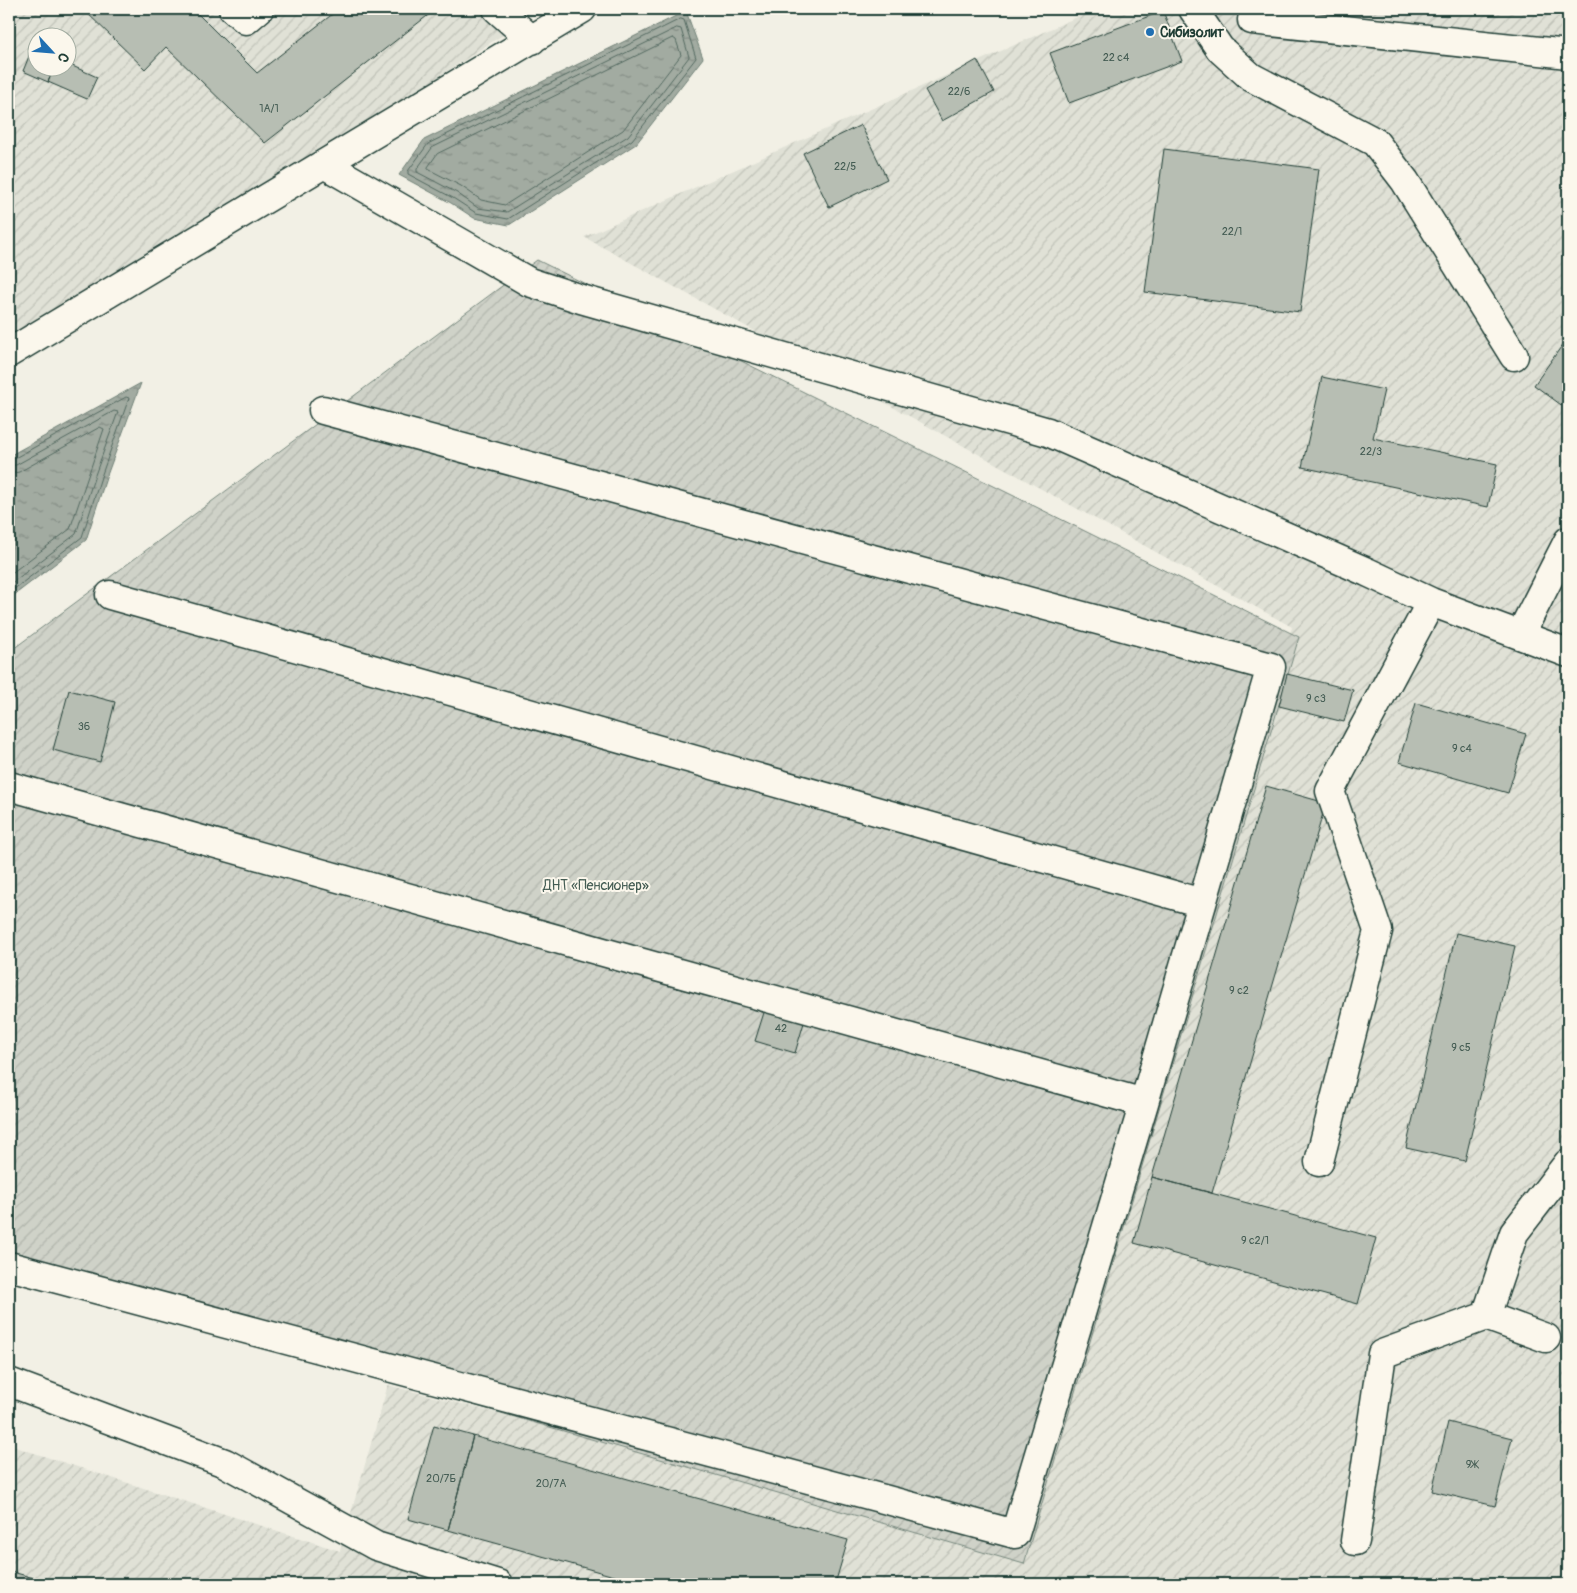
<svg xmlns="http://www.w3.org/2000/svg" width="1577" height="1593" viewBox="0 0 1577 1593" font-family="Pangolin,sans-serif">
  <defs>
    <pattern id="industrial-furrows" width="10" height="10" patternUnits="userSpaceOnUse" patternTransform="scale(1.25)"><rect width="10" height="10" fill="#e0e1d6"/><path d="M-1 1l2-2M0 10L10 0M9 11l2-2" fill="none" stroke="#c0c2b8"/></pattern>
    <pattern id="garden-furrows" width="10" height="10" patternUnits="userSpaceOnUse" patternTransform="scale(1.25)"><rect width="10" height="10" fill="#cfd2c8"/><path d="M-1 1l2-2M0 10L10 0M9 11l2-2" fill="none" stroke="#b1b5ac"/></pattern>
    <pattern id="water-ripples" width="26" height="14" patternUnits="userSpaceOnUse" patternTransform="scale(1.25)"><rect width="26" height="14" fill="#a2aba1"/><path d="M2 4q2-2 4 0t4 0M15 11q2-2 4 0t4 0" fill="none" stroke="#838c84"/></pattern>
  </defs>
  <rect width="100%" height="100%" fill="#f2f0e5"/>
  <filter id="ink" filterUnits="userSpaceOnUse"><feTurbulence type="fractalNoise" baseFrequency=".02" numOctaves="2"/><feDisplacementMap in="SourceGraphic" scale="10" xChannelSelector="R" yChannelSelector="G"/><feConvolveMatrix kernelMatrix="1 2 1 2 8 2 1 2 1" color-interpolation-filters="sRGB"/></filter>
  <g filter="url(#ink)">
    <path fill="url(#industrial-furrows)" fill-rule="evenodd" d="M9,9H542L9,360ZM38,38H68V68H38Z
      M1095,9H1568V1584H9V1445L340,1551L388,1385L1018,1547L1292,627L584,237Z"/>
    <path fill="url(#garden-furrows)" stroke="#77887e" d="M537,260L1299,637L1024,1564L9,1271V652Z"/>
    <path fill="url(#water-ripples)" stroke="#6e7f75" d="M686,11L703,58L636,144L509,225L474,218L451,203L399,175L424,140Z
      M141,383L106,478L86,540L9,599V456Z"/>
    <g fill="none" stroke-linecap="round" stroke-linejoin="round">
      <path stroke="#536960" stroke-width="1" d="M681,19L684,20L696,58L632,140L508,219L476,213L453,198L408,174V171L428,144Z
        M677,28L681,29L689,57L628,136L507,212L478,208L457,193L417,172V169L432,148Z
        M673,38L676,40L681,55L623,130L505,205L481,200L461,186L428,169V167L437,154Z
        M9,460L13,459L126,397L129,398L101,477L82,537L9,593
        M9,466L16,465L114,411L118,412L95,475L76,534L9,585
        M9,474L19,472L100,427L104,429L70,529L9,575"/>
    </g>
    <path fill="#b7beb3" stroke="#1f3d34" d="M83,9H193L257,73L339,9H436L265,143L166,47L145,69Z
      M1163,11L1182,61L1069,103L1050,53Z
      M32,49L38,51V68H54L48,82L23,71Z
      M977,60L994,92L942,121L925,90Z
      M68,64L97,77L87,99L48,82L54,68H68Z
      M861,125L887,179L829,207L803,153Z
      M1164,149L1319,169L1300,312L1145,292Z
      M1568,337V410L1534,385Z
      M1322,377L1384,390L1373,438L1497,464L1488,507L1302,467Z
      M1287,674L1353,690L1344,722L1279,706Z
      M69,690L115,702L100,762L53,750Z
      M1416,703L1526,734L1508,793L1399,762Z
      M1266,786L1326,803L1212,1193L1152,1177Z
      M1456,933L1515,946L1465,1161L1406,1148Z
      M767,1003L806,1016L795,1053L755,1041Z
      M1152,1177L1376,1238L1358,1304L1134,1243Z
      M1448,1422L1512,1438L1495,1506L1432,1491Z
      M434,1425L473,1436L448,1530L408,1519Z
      M473,1436L848,1540L835,1584H643L448,1530Z
      M9,1571L55,1584H9Z"/>
    <g fill="none" stroke-linecap="round" stroke-linejoin="round">
      <defs>
        <path id="minor" d="M233,9L246,20L259,9
          M497,9L532,40
          M1193,9L1220,49L1251,77L1375,142L1405,181L1514,356
          M1252,20L1568,54
          M324,164L529,282L581,299L1048,432L1367,572L1431,602L1568,653
          M9,353L582,9
          M110,595L1202,903
          M1520,635L1568,541
          M9,786L1144,1103
          M1319,1162L1378,931L1330,791L1431,602
          M9,1266L1015,1534L1144,1103L1271,667L323,410
          M1546,1338L1486,1316L1514,1233L1568,1163
          M9,1382L225,1463L376,1546L498,1584
          M1355,1541L1382,1354L1486,1316"/>
      </defs>
      <use href="#minor" stroke="#1f3d34" stroke-width="31"/>
      <use href="#minor" stroke="#fbf7ec" stroke-width="28"/>
    </g>
  </g>
  <circle fill="#1f6fb2" stroke="#fbf7ec" stroke-width="2" cx="1150" cy="32" r="5"/>
  <g text-anchor="middle" stroke-width="4" stroke-linejoin="round" paint-order="stroke">
    <g font-size="11" fill="#455d54">
      <text x="1116" y="61">22 с4</text>
      <text x="959" y="95">22/6</text>
      <text x="269" y="112">1А/1</text>
      <text x="845" y="170">22/5</text>
      <text x="1232" y="235">22/1</text>
      <text x="1371" y="455">22/3</text>
      <text x="1316" y="702">9 с3</text>
      <text x="84" y="730">36</text>
      <text x="1462" y="752">9 с4</text>
      <text x="1239" y="994">9 с2</text>
      <text x="781" y="1032">42</text>
      <text x="1461" y="1051">9 с5</text>
      <text x="1255" y="1244">9 с2/1</text>
      <text x="1472" y="1468">9Ж</text>
      <text x="441" y="1482">20/7Б</text>
      <text x="551" y="1487">20/7А</text>
    </g>
    <g font-size="14" font-weight="bold" fill="#1f3d34" stroke="#fbf7ec" text-anchor="start">
      <text x="1160" y="37">Сибизолит</text>
    </g>
    <g font-size="14" fill="#425b52" stroke="#fbf7ec">
      <text x="596" y="890">ДНТ «Пенсионер»</text>
    </g>
  </g>
  <rect width="1577" height="1593" fill="none" stroke="#fbf7ec" stroke-width="30"/>
  <rect x="15" y="15" width="1547" height="1563" fill="none" stroke="#1f3d34" stroke-width="2" filter="url(#ink)"/>
  <g transform="translate(52 52) rotate(116)"><circle r="24" fill="#fbf7ec" stroke="#a3ada2"/>
  <path d="M0-4L9 19L0 12L-9 19Z" fill="#1f6fb2"/>
  <text y="-8" font-size="14" font-weight="bold" text-anchor="middle" fill="#1f3d34">С</text>
  </g>
</svg>
